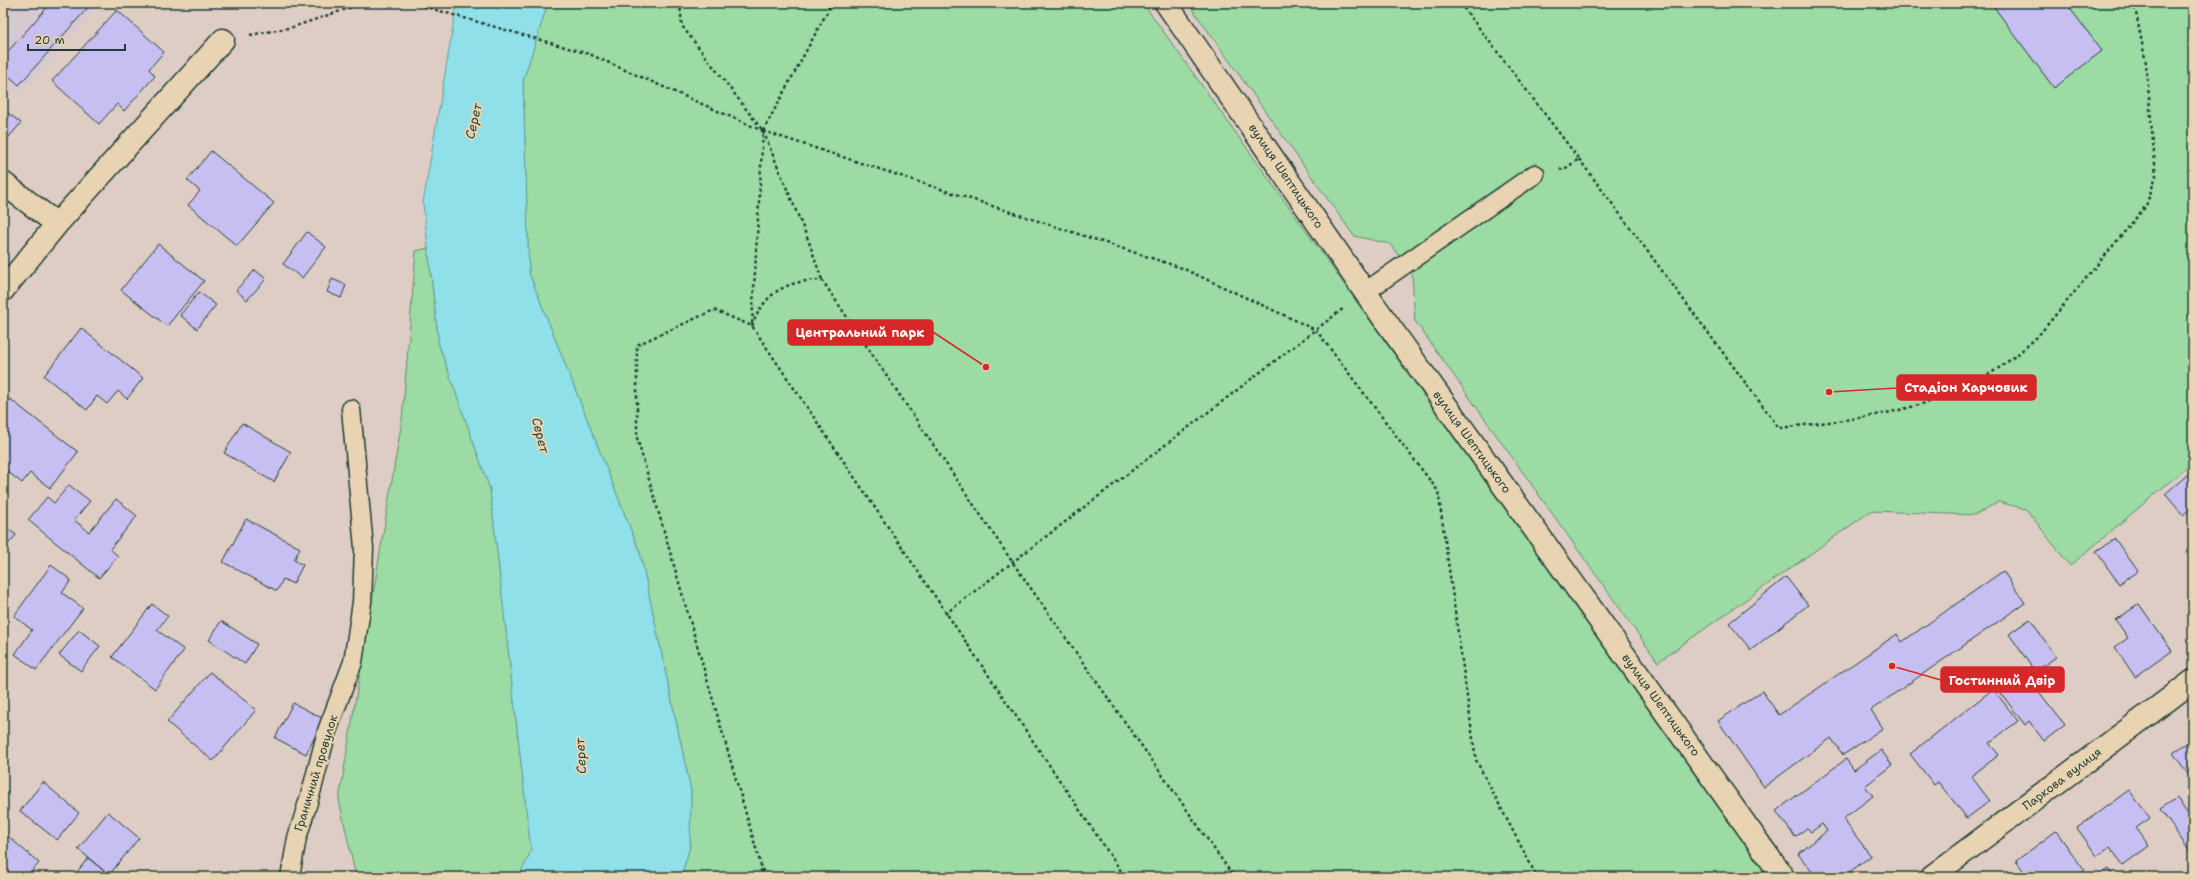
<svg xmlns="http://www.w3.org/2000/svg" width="2196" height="880" viewBox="0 0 2196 880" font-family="'Shantell Sans',sans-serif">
  <rect width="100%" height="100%" fill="#decdc5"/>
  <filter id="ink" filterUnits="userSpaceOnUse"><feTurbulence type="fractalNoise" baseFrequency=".025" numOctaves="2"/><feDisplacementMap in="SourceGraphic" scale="8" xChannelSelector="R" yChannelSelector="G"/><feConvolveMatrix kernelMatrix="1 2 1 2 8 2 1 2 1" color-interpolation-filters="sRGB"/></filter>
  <g filter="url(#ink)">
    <path fill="#d7c9d2" d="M3,3H99L73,36L20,92L3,90Z"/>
    <path fill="#9cdba4" stroke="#5e8c6c" d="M548,3H1143L1768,877H681L690,846L691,791L640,553L529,273L523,81Z
      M1188,3H2193V462L2070,566L2026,509L1998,502L1975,515L1871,511L1658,662L1415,321L1412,274L1390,244L1354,236Z
      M428,248L439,345L490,489L531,851L519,877H356L339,800L402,420L416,251Z"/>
    <path fill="#8fe0e9" stroke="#629fa1" d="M457,3H548L523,81L529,273L640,553L691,791L690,846L681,877H519L531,851L490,489L439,345L423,203Z"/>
    <path fill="#c7bff1" stroke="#1f3d34" d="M51,3H92L19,85L3,71V57Z
      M1991,3H2066L2102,51L2054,88Z
      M117,10L164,52L149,69L155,76L124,111L117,104L99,124L52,81Z
      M3,109L21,123L3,144Z
      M211,151L274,203L237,246L188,205L200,191L187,180Z
      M307,232L326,247L302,278L283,264Z
      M158,244L204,281L167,326L121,290Z
      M255,270L266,279L247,300L236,290Z
      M332,279L346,285L341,298L327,292Z
      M199,292L216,305L197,329L180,315Z
      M81,328L143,378L127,399L118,391L107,404L97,396L87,410L44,376Z
      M10,399L78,452L50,488L30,473L22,483L3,468V409Z
      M242,423L291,452L274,482L224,453Z
      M2193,470V506L2183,515L2165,494Z
      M69,485L90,501L74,520L89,532L116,499L137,516L110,549L118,556L99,578L28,520L47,497L54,503Z
      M246,519L300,548L294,560L303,565L293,584L283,579L277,591L223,562Z
      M3,525L16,535L3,550Z
      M2115,539L2138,571L2119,584L2096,551Z
      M51,565L71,580L62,593L83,608L36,670L15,654L32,630L14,616Z
      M2003,571L2025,603L1871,710L1883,728L1843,755L1831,738L1764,787L1718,721L1762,691L1779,715L1897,634L1902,642Z
      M1786,577L1808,605L1751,650L1729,623Z
      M152,604L168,616L157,630L184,650L155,689L112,657Z
      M2139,604L2172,651L2135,677L2115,647L2128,638L2116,620Z
      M2030,619L2056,657L2035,672L2009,634Z
      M221,621L257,644L245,664L209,640Z
      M79,630L100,646L81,671L59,655Z
      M2022,670L2065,725L2044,741L2029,721L2025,725L1997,688Z
      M210,672L256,710L213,761L167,722Z
      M1993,689L2018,721L1989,743L1999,755L1971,776L1990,801L1967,818L1938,782L1934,785L1910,754Z
      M293,703L324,719L306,754L275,738Z
      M2193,739V781L2173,753Z
      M1881,750L1892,765L1865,786L1873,796L1843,819L1871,856L1843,877H1816L1798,854L1827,831L1822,824L1811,832L1807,828L1795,837L1776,811L1846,759L1854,770Z
      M43,782L79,813L57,840L20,811Z
      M2129,790L2150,818L2136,828L2149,846L2123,865L2110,847L2097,856L2077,828Z
      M2177,798L2193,822V856L2160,809Z
      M108,812L139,838L109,875L78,849Z
      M2056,831L2084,870L2074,877H2028L2016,861Z
      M8,836L39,863L27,877H3V842Z
      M88,858L109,875L107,877H73Z
      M2108,869L2114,877H2096Z"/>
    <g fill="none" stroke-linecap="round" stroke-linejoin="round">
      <defs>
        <path id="service" d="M1365,292L1535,174
          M290,877L297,838L312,789L327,731L353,662L362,602L364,548L351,409"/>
        <path id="minor" d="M1166,3L1365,292L1783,877
          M3,183L57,224
          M3,290L57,224L223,40
          M1931,877L2193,681"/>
      </defs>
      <use href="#service" stroke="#1f3d34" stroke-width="21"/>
      <use href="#minor" stroke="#1f3d34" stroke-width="25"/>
      <path stroke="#1f3d34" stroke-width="2.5" stroke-dasharray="3 3" stroke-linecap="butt" d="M412,3L589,54L763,131L752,324
        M680,3L682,26L763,131L809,242L822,280
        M1460,3L1579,159L1563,170L1559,169
        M250,35L293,27L361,4L395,3
        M763,131L1182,268L1316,330L1438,491L1476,760L1537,877
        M763,131L832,3
        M1579,159L1779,428C1880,416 1961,410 2038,336L2146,206L2156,176L2146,63L2134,3
        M752,326C764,293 786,280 822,280L1013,563L1234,877
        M945,614L1344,308
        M762,869L766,877
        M757,877L762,869L637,438V345L714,310L752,326L1125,877"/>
      <use href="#service" stroke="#e8d3b2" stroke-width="18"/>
      <use href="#minor" stroke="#e8d3b2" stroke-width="22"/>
    </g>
  </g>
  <g text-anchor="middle" stroke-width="4" stroke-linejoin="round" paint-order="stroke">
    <g font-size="12" fill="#1f3d34" stroke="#e8d3b2">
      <text transform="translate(1286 176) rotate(56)" y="4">вулиця Шептицького</text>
      <text transform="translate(1472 442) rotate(54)" y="4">вулиця Шептицького</text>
      <text transform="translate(1661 705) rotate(54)" y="4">вулиця Шептицького</text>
      <text transform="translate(316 773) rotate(-73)" y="4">Граничний провулок</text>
      <text transform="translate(2062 779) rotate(-37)" y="4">Паркова вулиця</text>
    </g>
    <g font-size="13" font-style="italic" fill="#25453d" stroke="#e8d3b2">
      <text transform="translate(473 121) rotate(-77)" y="5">Серет</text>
      <text transform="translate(541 435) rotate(76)" y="5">Серет</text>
      <text transform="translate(580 756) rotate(-93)" y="5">Серет</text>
    </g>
  </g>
  <path fill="none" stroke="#d62828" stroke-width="1.5" d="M986 367L933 332M1829 392L1897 388M1892 666L1941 680"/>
  <g fill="#d62828" stroke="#e8d3b2" stroke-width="1.5">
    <circle cx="986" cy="367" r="4"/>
    <circle cx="1829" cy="392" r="4"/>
    <circle cx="1892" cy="666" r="4"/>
  </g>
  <g fill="#d62828" stroke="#d62828" stroke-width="1.5">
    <rect x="788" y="320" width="145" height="25" rx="4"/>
    <rect x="1897" y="375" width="139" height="25" rx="4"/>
    <rect x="1941" y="667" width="123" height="25" rx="4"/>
  </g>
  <g font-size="13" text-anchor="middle" font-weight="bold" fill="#fff">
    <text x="860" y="337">Центральний парк</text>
    <text x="1966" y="392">Стадіон Харчовик</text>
    <text x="2002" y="685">Гостинний Двір</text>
  </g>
  <rect width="2196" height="880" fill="none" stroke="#e8d3b2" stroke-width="16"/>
  <rect x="8" y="8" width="2180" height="864" fill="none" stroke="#1f3d34" stroke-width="1.5" filter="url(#ink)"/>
  <path d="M28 44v6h97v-6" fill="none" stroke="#1f3d34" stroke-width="2"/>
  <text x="34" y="44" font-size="12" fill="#1f3d34" stroke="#e8d3b2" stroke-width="3" paint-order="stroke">20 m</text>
</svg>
